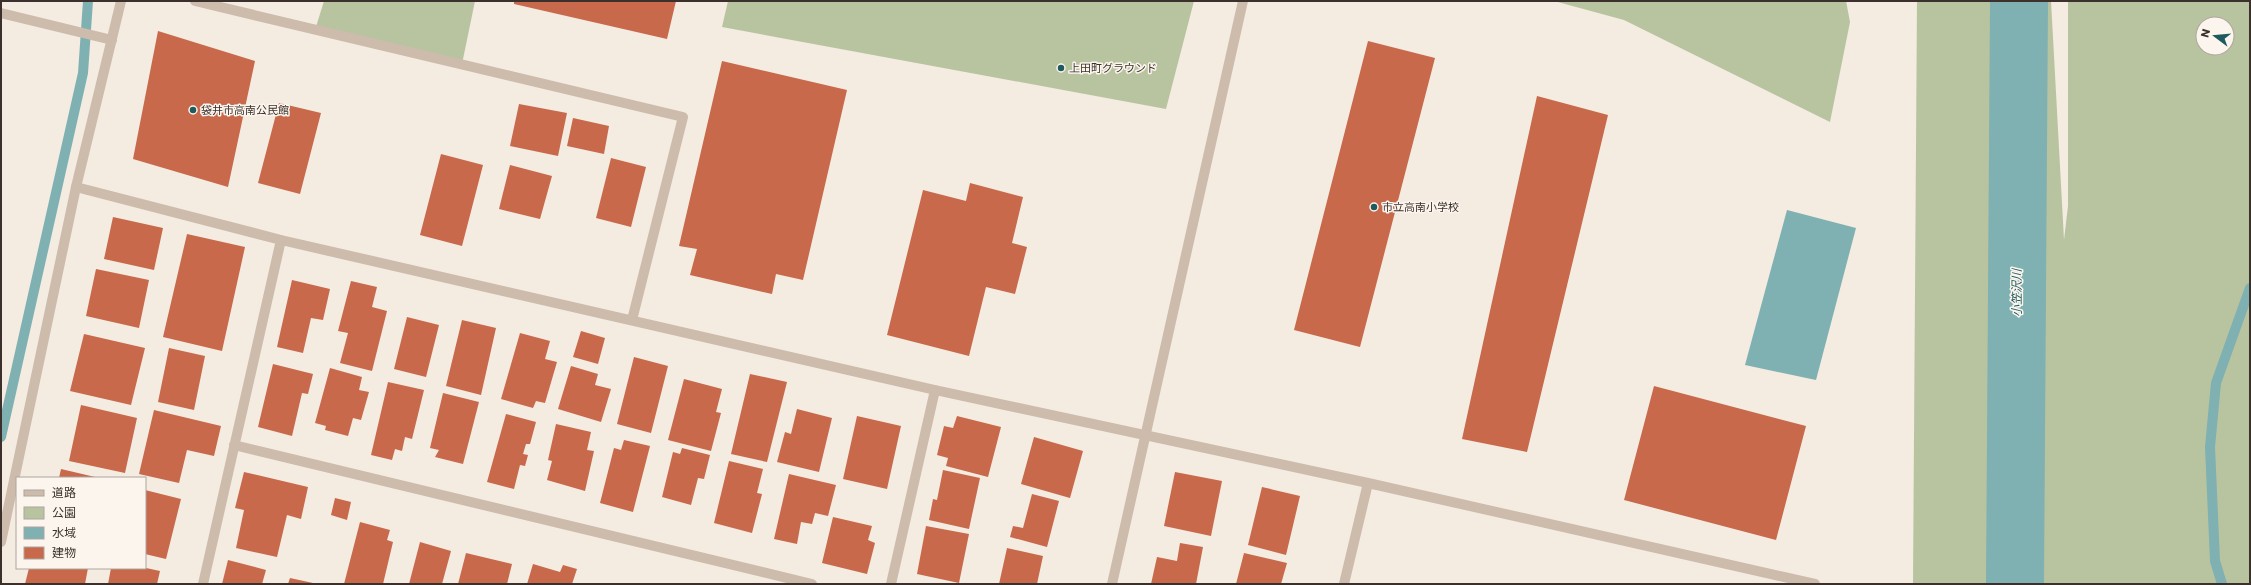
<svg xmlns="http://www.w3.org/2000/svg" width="2251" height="585" viewBox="0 0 2251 585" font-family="Poppins,'Noto Sans JP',sans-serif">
  <rect width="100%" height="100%" fill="#f4ebe1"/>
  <path fill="#b8c4a0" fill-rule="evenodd" d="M324,1H475L462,64L315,30Z
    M728,1H1194L1166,109L722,27Z
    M1554,1H1846L1850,22L1830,122L1624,20Z
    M1917,1H2051L2064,240L2068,206V1H2250V584H1913ZM2203,24H2227V48H2203Z"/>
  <path fill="#7fb0b2" d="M1787,210L1856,228L1816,380L1745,365Z"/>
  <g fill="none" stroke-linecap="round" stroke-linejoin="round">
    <path stroke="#7fb0b2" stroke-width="10" d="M1,437L83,73L88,1
      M2222,584L2215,561L2210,447L2216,383L2250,288"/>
    <path stroke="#7fb0b2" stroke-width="58" d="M2015,584L2019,1"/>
  </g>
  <path fill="#c8694b" d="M514,1H676L667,39L514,4Z
    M158,31L255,61L228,187L133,159Z
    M1368,41L1435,58L1360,347L1294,330Z
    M722,61L847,90L803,280L776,274L772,294L690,275L697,249L679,246Z
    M1537,96L1608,115L1527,452L1462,439Z
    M279,103L321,113L300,194L258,183Z
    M519,104L567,113L558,156L510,146Z
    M573,118L609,126L604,154L567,146Z
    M441,154L483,165L462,246L420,235Z
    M611,158L646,167L631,227L596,218Z
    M510,165L552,176L540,219L499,209Z
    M970,183L1023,197L1012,243L1027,247L1015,294L986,287L969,356L887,335L923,190L966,201Z
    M113,217L163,228L154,270L104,259Z
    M187,234L245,247L222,351L163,337Z
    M96,269L149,280L139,328L86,316Z
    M292,280L330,289L323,320L311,318L303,353L277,347Z
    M351,281L377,287L372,307L387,311L372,371L340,363L348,333L338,331Z
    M407,317L439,325L426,377L394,369Z
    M462,320L496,328L481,395L446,386Z
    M581,331L605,338L598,364L573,357Z
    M520,333L550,341L545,359L557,362L545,403L536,401L533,408L501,399Z
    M84,334L145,348L131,405L70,391Z
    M169,348L205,356L194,410L158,402Z
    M634,357L668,366L651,433L617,424Z
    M273,364L313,374L308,394L302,393L292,436L258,427Z
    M571,366L598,374L595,385L611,389L601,422L558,409Z
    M330,368L362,377L359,390L369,392L361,420L353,418L348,436L325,430L326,426L315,423Z
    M750,374L787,382L767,462L731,454Z
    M684,379L722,389L716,412L721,413L711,451L668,440Z
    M388,382L424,390L412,439L405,437L402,451L395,449L392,460L371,455Z
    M1654,386L1806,426L1776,540L1624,500Z
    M443,393L479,402L463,464L435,457L439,450L430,448Z
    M81,405L137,418L125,473L69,461Z
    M797,409L832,418L819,472L777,462L785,432L791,434Z
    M154,410L221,426L214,456L187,450L179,483L139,474Z
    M506,414L536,422L530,444H526L523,454L528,455L525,466L520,465L514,489L487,482Z
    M857,416L901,426L887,489L843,479Z
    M957,416L1001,427L988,477L946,466L948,458L937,455L944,426L953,428Z
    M556,424L591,432L587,450L594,451L585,491L547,480L552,461L548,460Z
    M1034,437L1083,451L1070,498L1021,484Z
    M624,440L650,446L633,512L600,503L614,448L621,450Z
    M682,448L710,455L704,479L698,478L691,505L662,497L673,452L680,454Z
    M729,461L763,469L757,493L762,494L752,533L714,523Z
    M61,469L95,477V478H59Z
    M943,470L980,478L969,529L929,520L933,499L937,500Z
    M244,472L308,487L301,519L287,515L277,557L236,548L244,510L235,508Z
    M1175,472L1222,481L1211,536L1164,526Z
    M789,474L836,485L828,516L815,513L812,524L801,522L797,544L774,539Z
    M1262,487L1300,496L1286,555L1248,545Z
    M145,490L181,499L166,559L145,554Z
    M1032,494L1059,501L1047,547L1010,537L1013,526L1023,528Z
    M335,498L351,502L347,520L331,515Z
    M833,517L872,526L868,540L875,543L867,574L822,563Z
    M360,522L390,530L387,540L393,542L383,584H344Z
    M926,526L969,534L959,583L917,574Z
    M420,542L451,551L442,584H409Z
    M1180,543L1203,547L1196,584H1151L1157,557L1177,561Z
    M1007,548L1043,556L1037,584H999Z
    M466,553L512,564L507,584H458Z
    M1244,553L1287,563L1281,584H1236Z
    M228,560L266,570L262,584H222Z
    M533,564L560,572L563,565L577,569L572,584H527Z
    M29,568H88L85,584H25Z
    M111,568H146L160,571L157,584H108Z
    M290,578L313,583V584H288Z"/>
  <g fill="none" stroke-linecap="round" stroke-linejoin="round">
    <path stroke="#cdbbac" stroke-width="10" d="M195,1L683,117L632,320
      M1,13L112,40
      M76,187L281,240L935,390L1368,483L1815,584
      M234,445L812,584
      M203,584L281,240
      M891,584L935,390
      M1344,584L1368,483"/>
    <path stroke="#cdbbac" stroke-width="10" d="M1,542L76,187L121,1
      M1112,584L1243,1"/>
  </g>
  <g fill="#1f5a5e" stroke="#fbf5ee" stroke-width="1.5">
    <circle cx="1061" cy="68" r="4"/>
    <circle cx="193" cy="110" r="4"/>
    <circle cx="1374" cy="207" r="4"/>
  </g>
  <g text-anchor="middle" stroke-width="3" stroke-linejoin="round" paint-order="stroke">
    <g font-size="11" fill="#3b302b" stroke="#fbf5ee" text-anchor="start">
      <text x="1069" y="72">上田町グラウンド</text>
      <text x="201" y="114">袋井市高南公民館</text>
      <text x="1382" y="211">市立高南小学校</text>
    </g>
    <g font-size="12" font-style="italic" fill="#1f5a5e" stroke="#fbf5ee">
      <text transform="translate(2017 293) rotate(-90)" y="4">小笠沢川</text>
    </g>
  </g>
  <rect width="2251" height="585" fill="none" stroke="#3b302b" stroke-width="4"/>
  <rect x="16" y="477" width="130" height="92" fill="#fbf5ee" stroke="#aea6a0"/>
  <rect x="24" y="490" width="20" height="6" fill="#cdbbac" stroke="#aea6a0"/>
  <text x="52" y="497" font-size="12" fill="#3b302b">道路</text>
  <rect x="24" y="507" width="20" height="12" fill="#b8c4a0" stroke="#aea6a0"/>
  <text x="52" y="517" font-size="12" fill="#3b302b">公園</text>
  <rect x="24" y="527" width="20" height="12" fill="#7fb0b2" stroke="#aea6a0"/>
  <text x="52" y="537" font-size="12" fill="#3b302b">水域</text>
  <rect x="24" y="547" width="20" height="12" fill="#c8694b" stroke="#aea6a0"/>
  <text x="52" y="557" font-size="12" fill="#3b302b">建物</text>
  <g transform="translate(2215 36) rotate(286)"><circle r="19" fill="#fbf5ee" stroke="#aea6a0"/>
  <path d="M0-3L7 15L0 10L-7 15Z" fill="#1f5a5e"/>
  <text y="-6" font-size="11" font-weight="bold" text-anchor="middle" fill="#3b302b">N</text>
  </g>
</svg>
